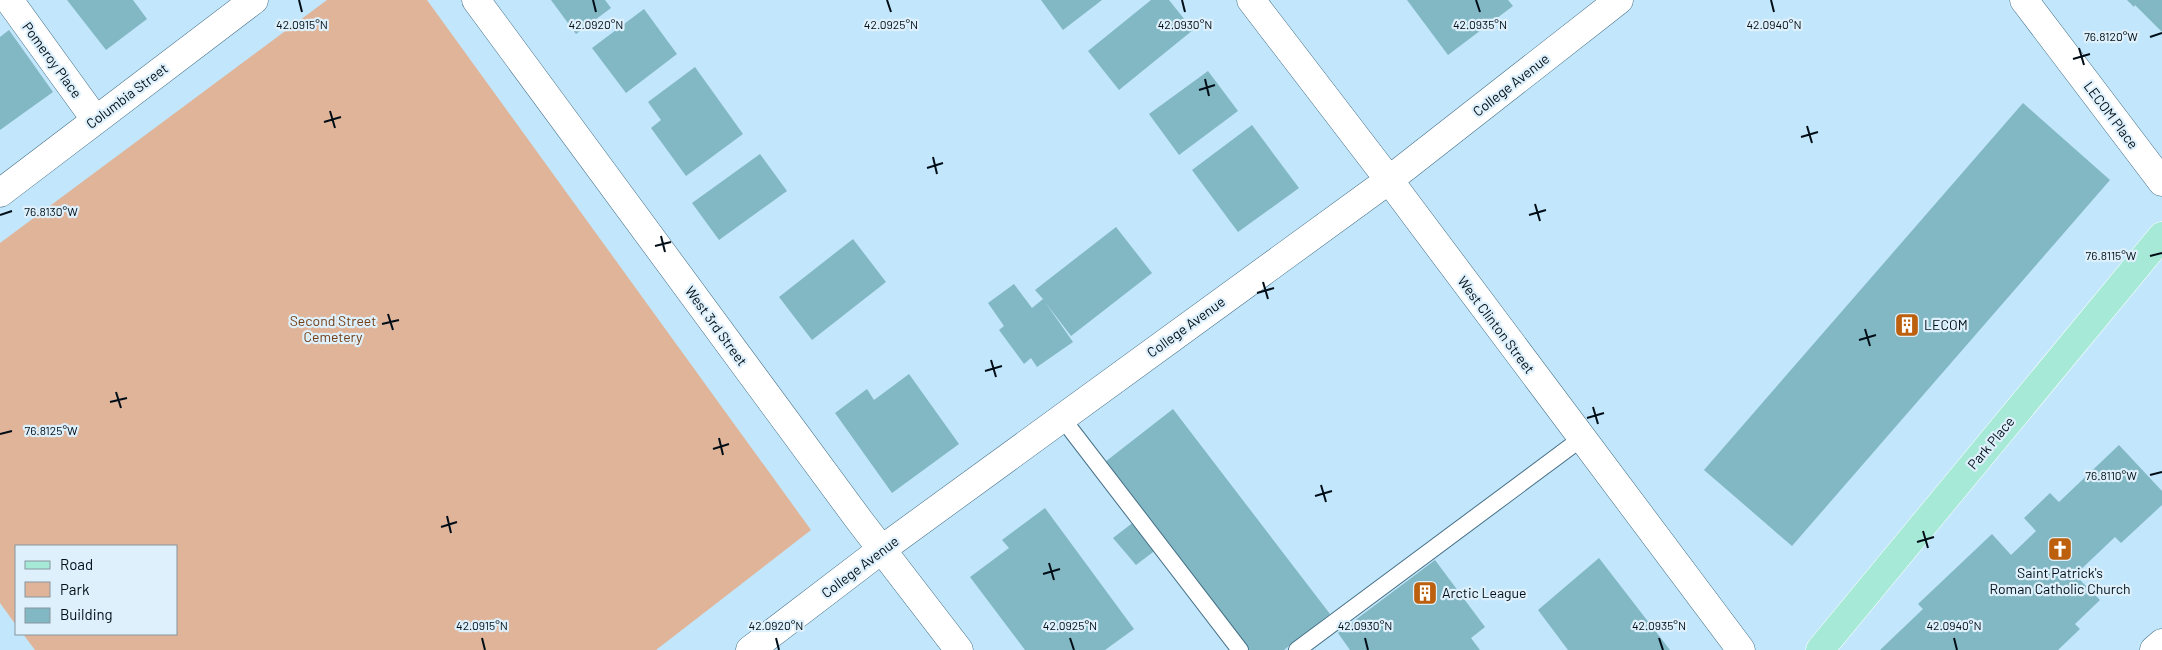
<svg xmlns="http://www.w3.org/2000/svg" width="2162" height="650" viewBox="0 0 2162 650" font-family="Barlow,sans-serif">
  <rect width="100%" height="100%" fill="#c2e6fb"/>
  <path fill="#e0b499" d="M327,0H427L811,530L656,650H35L23,634H176V546H16V625L0,603V243Z"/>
  <path fill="#82b8c4" d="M67,0H133L147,19L106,50Z
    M551,0H605L611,8L576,34Z
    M1041,0H1102L1063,30Z
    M1151,0H1169L1193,30L1119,90L1088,51Z
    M1407,0H1508L1513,6L1448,55Z
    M2127,0H2162V32L2135,5L2134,7Z
    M644,9L677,54L626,93L592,48Z
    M9,30L53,92L0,130V37Z
    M695,67L743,134L686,176L651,128L661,120L648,102Z
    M1208,71L1238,111L1179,155L1149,114Z
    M2023,103L2110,180L1792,546L1704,470Z
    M1252,125L1299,188L1238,232L1192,170Z
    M760,154L787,191L719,240L692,203Z
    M1116,227L1152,273L1071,336L1045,302L1073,342L1037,367L1031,358L1024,364L999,330L1004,326L988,303L1014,284L1032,308L1043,299L1035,290Z
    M853,239L886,282L812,340L779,297Z
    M909,374L959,444L892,493L835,413L867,389L874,400Z
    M1173,409L1330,614L1284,650H1249L1105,462Z
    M2119,445L2162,491V505L2121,543L2115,537L2075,575L2100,600L2075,624L2080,629L2058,650H1880L1923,609L1918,604L1992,534L2011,555L2036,531L2024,518L2050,493L2059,502Z
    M1045,508L1134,629L1105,650H1025L970,577L1009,548L1002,540Z
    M1135,521L1157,549L1136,565L1113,538Z
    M1599,558L1670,650H1568L1538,610Z
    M1435,560L1485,627L1471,638L1480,650H1350L1338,633Z"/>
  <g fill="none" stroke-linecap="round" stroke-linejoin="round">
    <defs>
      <path id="lane" d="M1062,418L1240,650
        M1297,650L1582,438"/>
      <path id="street" d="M9,0L95,119
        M476,0L859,520L959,650
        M1251,0L1389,180L1741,650
        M2024,0L2162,182
        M0,193L254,0
        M750,650L881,550L1389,180L1619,0
        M2154,650L2162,643"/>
      <path id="primary" d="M1820,650L2162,236"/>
    </defs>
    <use href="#lane" stroke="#467087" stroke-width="18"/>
    <use href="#street" stroke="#467087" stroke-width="29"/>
    <use href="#primary" stroke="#fff" stroke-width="29"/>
    <use href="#lane" stroke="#fff" stroke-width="16"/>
    <use href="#street" stroke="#fff" stroke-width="28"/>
    <use href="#primary" stroke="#a7e9d7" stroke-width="28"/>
  </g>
  <path fill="none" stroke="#010e17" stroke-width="2" d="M299,0L302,12M593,0L596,12M887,0L891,12M1182,0L1185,12M1476,0L1480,12M1771,0L1774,12M2150,37L2162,33M2079,48L2084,65M2073,59L2090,54M1205,79L1209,96M1199,90L1215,85M330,111L335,128M324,122L341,117M1807,126L1812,143M1801,137L1818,132M933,157L937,174M927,168L943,163M1535,204L1540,221M0,215L12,211M1529,215L1546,210M661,236L665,252M655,246L671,242M2150,256L2162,253M1263,282L1268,299M1257,293L1274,288M388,314L393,330M382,324L399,320M1865,329L1870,346M1859,340L1876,335M991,360L996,377M985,371L1002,366M116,392L121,408M110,402L127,398M1593,407L1598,424M1587,418L1604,413M0,434L12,431M719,438L723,455M713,449L729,444M2150,475L2162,472M1321,485L1326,502M1315,496L1332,491M447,516L451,533M441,527L457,522M1923,531L1928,548M1917,542L1934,537M1049,563L1054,580M1043,574L1060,569M482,638L485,650M776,638L779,650M1070,638L1074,650M1365,638L1368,650M1659,638L1663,650M1954,638L1957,650"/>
  <defs>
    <symbol id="building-square" viewBox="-11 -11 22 22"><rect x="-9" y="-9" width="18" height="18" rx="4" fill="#bd600e" stroke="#def0fb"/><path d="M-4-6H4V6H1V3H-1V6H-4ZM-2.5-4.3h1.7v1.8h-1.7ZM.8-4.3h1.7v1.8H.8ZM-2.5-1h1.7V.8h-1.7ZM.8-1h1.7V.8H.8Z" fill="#fff"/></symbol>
    <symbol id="church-square" viewBox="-11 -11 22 22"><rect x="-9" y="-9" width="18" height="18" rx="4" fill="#bd600e" stroke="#def0fb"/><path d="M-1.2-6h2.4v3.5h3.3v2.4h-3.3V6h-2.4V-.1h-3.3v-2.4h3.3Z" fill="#fff"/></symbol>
  </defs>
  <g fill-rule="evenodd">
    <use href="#building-square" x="1893" y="311" width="28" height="28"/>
    <use href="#church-square" x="2046" y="535" width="28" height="28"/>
    <use href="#building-square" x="1411" y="579" width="28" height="28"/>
  </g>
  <g text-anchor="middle" stroke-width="4.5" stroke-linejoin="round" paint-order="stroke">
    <g font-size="14" fill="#010e17" stroke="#def0fb">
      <text transform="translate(52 60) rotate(54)" y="5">Pomeroy Place</text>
      <text transform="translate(1511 85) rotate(-38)" y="5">College Avenue</text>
      <text transform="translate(127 96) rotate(-37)" y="5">Columbia Street</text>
      <text transform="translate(2111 115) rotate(53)" y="5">LECOM Place</text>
      <text transform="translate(1496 325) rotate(53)" y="5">West Clinton Street</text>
      <text transform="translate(716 326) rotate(54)" y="5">West 3rd Street</text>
      <text transform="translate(1186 327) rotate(-36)" y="5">College Avenue</text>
      <text transform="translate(1991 443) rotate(-50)" y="5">Park Place</text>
      <text transform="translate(860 567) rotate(-37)" y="5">College Avenue</text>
    </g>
    <g font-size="14" fill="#733d14" stroke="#def0fb">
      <text x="333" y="326">Second Street<tspan x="333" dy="16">Cemetery</tspan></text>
    </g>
    <g font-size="14" fill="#010e17" stroke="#def0fb" text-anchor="start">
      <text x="1924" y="330">LECOM</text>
      <text x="2060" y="578" text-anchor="middle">Saint Patrick's<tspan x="2060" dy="16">Roman Catholic Church</tspan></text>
      <text x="1442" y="598">Arctic League</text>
    </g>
  </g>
  <g font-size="12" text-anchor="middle" fill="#010e17" stroke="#def0fb" stroke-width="4.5" stroke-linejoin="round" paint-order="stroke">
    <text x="302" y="29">42.0915°N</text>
    <text x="596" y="29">42.0920°N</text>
    <text x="891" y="29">42.0925°N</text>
    <text x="1185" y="29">42.0930°N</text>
    <text x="1480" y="29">42.0935°N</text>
    <text x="1774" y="29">42.0940°N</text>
    <text x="2111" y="41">76.8120°W</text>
    <text x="51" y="216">76.8130°W</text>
    <text x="2111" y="260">76.8115°W</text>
    <text x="51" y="435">76.8125°W</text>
    <text x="2111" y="480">76.8110°W</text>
    <text x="776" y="630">42.0920°N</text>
    <text x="482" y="630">42.0915°N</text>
    <text x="1070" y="630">42.0925°N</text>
    <text x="1365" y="630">42.0930°N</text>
    <text x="1659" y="630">42.0935°N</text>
    <text x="1954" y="630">42.0940°N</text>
  </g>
  <rect x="15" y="545" width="162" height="90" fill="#def0fb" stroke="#8696a0"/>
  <rect x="25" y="561" width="25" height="8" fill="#a7e9d7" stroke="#8696a0"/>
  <text x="60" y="570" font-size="15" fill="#010e17">Road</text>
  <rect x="25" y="582" width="25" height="15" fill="#e0b499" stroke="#8696a0"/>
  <text x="60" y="595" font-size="15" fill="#010e17">Park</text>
  <rect x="25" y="608" width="25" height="15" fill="#82b8c4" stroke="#8696a0"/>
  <text x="60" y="620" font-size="15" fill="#010e17">Building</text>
</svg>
